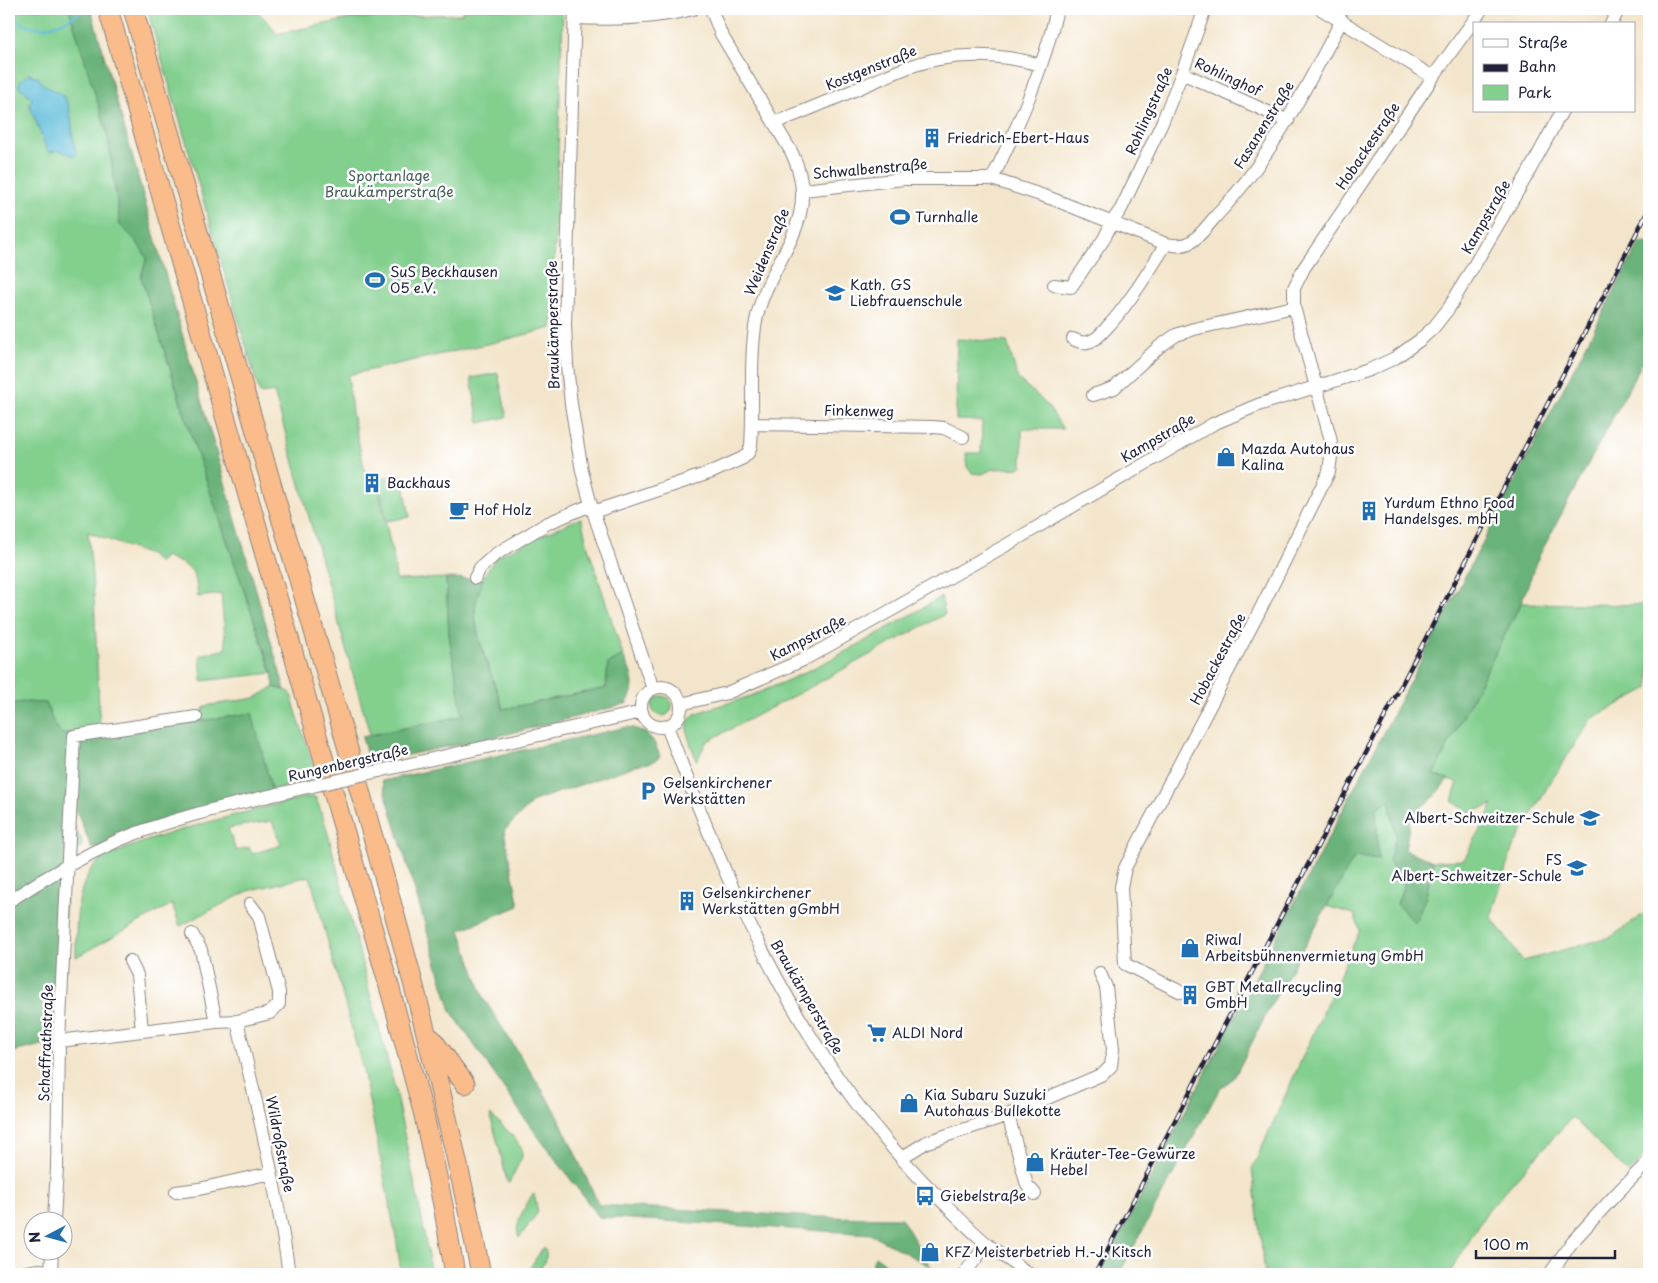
<svg xmlns="http://www.w3.org/2000/svg" width="1658" height="1283" viewBox="0 0 1658 1283" font-family="'Playpen Sans',sans-serif">
  <rect width="100%" height="100%" fill="#fff"/>
  <filter id="ink" filterUnits="userSpaceOnUse"><feTurbulence type="fractalNoise" baseFrequency=".02" numOctaves="2"/><feDisplacementMap in="SourceGraphic" scale="10" xChannelSelector="R" yChannelSelector="G"/><feConvolveMatrix kernelMatrix="1 2 1 2 8 2 1 2 1" color-interpolation-filters="sRGB"/></filter>
  <filter id="wash" filterUnits="userSpaceOnUse"><feTurbulence type="fractalNoise" baseFrequency=".0096" numOctaves="4" result="noise"/><feDisplacementMap in="SourceGraphic" scale="20" xChannelSelector="R" yChannelSelector="G"/><feGaussianBlur stdDeviation="1.12" result="paint"/><feColorMatrix in="noise" values="0 0 0 0 0 0 0 0 0 0 0 0 0 0 0 0 0 1.4 0 .05"/><feComposite in="paint" operator="in"/></filter>
  <g filter="url(#wash)">
    <rect width="100%" height="100%" fill="#f3e5cb"/>
    <path fill="#82cf8e" stroke="#527864" fill-rule="evenodd" d="M9,9H69L108,136L120,225L137,242L147,258L141,277L195,447L272,673L202,681L200,655L226,649L221,594L198,597C195,566 192,568 165,556L160,563L149,555L88,532L94,597L100,729L62,734L53,722L46,703L24,702L9,704Z
      M147,9H256C262,18 272,23 276,34L354,18L461,14L465,9H563L552,328L496,342L348,375L352,413L369,489L378,487L394,561L396,580L446,578L449,635L463,716L370,735L274,392L260,394Z
      M957,339L1007,342L1018,379L1039,397L1047,405L1063,429H1022V465L1019,468L993,469L982,474L972,473L967,467L966,453H981L982,421L956,420Z
      M498,373L507,417L479,423L471,378Z
      M402,474L410,517L387,521L378,480Z
      M581,518L588,547L623,655L608,664L606,688L503,709C495,683 474,635 475,609C476,592 485,570 497,557C502,553 511,550 518,547C538,536 559,527 581,518Z
      M941,597L945,614L803,691L706,742L697,761C692,746 679,725 695,714C714,706 734,702 753,695C819,669 880,633 941,597Z
      M1521,603L1649,605V688L1591,719L1548,786L1512,849L1491,917L1523,961L1611,937L1649,910V1152L1628,1173L1572,1117L1488,1210L1449,1274H1265L1252,1169L1360,930L1354,914L1326,906L1355,856L1378,860L1376,809L1389,800L1396,836L1389,861L1404,884L1397,904L1426,896L1433,861L1464,860L1493,805L1469,812L1452,801L1458,782L1433,775Z
      M274,687L290,692L317,778L272,791L198,722L205,706L255,698Z
      M652 706a10 10 0 1 1 20 0a10 10 0 1 1-20 0Z
      M312,796L316,798L326,826L393,1081L421,1214L431,1274H401L397,1243L363,1070L310,876L248,891L180,926L172,904L76,957C76,930 75,892 92,868C110,843 274,805 312,796ZM272,821L281,845L252,854L249,847L236,851L228,828Z
      M74,826L82,841L81,847L78,850L75,848Z
      M491,1115L511,1134L522,1149V1157L509,1183L507,1182L498,1143L490,1116Z
      M534,1194L538,1212L519,1238C513,1224 525,1208 532,1195Z
      M544,1248C550,1258 542,1266 536,1274H526L542,1249Z"/>
    <path fill="#69b279" stroke="#466a5a" d="M69,9H91L186,348L285,690L274,687L272,672L195,447L141,277L147,258L137,242L120,225L108,136Z
      M1640,242L1649,244V350L1539,556L1521,603L1433,775L1448,779L1433,798L1411,815L1405,850L1433,861L1426,896L1415,923L1397,904L1404,884L1389,861L1396,836L1389,800L1376,809L1378,860L1355,856L1269,1009L1234,1078L1220,1088L1119,1274H1100Z
      M446,578L483,579C480,589 476,598 475,609C473,634 495,683 503,709L606,688L608,664L623,655C631,673 639,686 626,704L508,734L369,763L362,737L463,716L449,635Z
      M24,702L46,703L53,722L62,734L68,732L73,735L59,1041L9,1053V704Z
      M252,713L272,791L92,849L78,814L72,808L75,740Z
      M627,727C648,730 654,738 660,757L651,763L640,764L534,801L504,831L519,906L460,930L484,999L555,1110L599,1205L819,1217L901,1218L931,1267L871,1234L599,1217L525,1119L451,1011L382,781Z
      M875,1256L900,1274H869Z"/>
    <path fill="#59bad8" stroke="#3e6e8a" d="M30,74L39,78C44,90 60,89 66,100C74,115 70,136 77,154L74,156L59,150L50,152L47,150L29,104L32,99L24,90L19,88C19,80 23,78 30,74Z"/>
    <g fill="none" stroke-linecap="round" stroke-linejoin="round">
      <path stroke="#59bad8" stroke-width="2.5" d="M9,16C33,34 55,29 79,13"/>
    </g>
  </g>
  <g filter="url(#ink)">
    <g fill="none" stroke-linecap="round" stroke-linejoin="round">
      <defs>
        <path id="minor" d="M575,9L565,325L567,365L571,404L582,471L591,505L653,689
          M1321,9L1433,77
          M575,18C614,20 654,19 693,9
          M1611,24L1619,9
          M1182,73L1288,121
          M774,123C805,111 836,98 866,85C890,75 913,63 939,59C973,53 1008,56 1041,65
          M992,179C1019,124 1044,68 1057,9
          M803,190L904,179H992L1050,198L1166,244C1173,245 1181,247 1189,243C1199,238 1208,225 1216,216C1271,159 1305,89 1342,20
          M1054,285L1071,287L1104,239L1112,222L1121,209L1162,123L1182,73L1205,9
          M1073,339C1081,343 1087,344 1095,339C1101,335 1106,328 1111,323C1132,299 1149,271 1166,244
          M1093,395L1114,388L1159,347L1176,335L1194,329L1294,307
          M753,424L933,427L944,428L963,437
          M593,512L712,472L743,458L748,453L751,446C754,404 749,361 756,321C768,258 825,223 792,153L721,34L711,9
          M475,578L480,568L496,554L548,523L591,505
          M641 707a20 20 0 1 1 40 0a20 20 0 1 1-40 0Z
          M681,704L727,693L803,660L1010,543L1213,424L1258,405L1369,370L1395,358L1420,340L1434,327L1449,308L1526,177L1562,111
          M667,726C708,834 751,942 813,1040C849,1098 892,1151 940,1199C955,1214 970,1230 986,1243C1000,1255 1015,1263 1029,1274
          M379,771L642,712
          M9,901C44,878 81,857 119,840C177,816 239,803 299,789
          M192,934L201,950L216,1022
          M130,961L137,975L142,1031
          M1181,992L1125,964L1121,887L1125,868L1258,614L1329,472L1332,449L1330,437L1294,307V288L1304,268L1433,77L1482,9
          M237,1021L270,1013L279,1004V992L259,916L250,904
          M59,1041L216,1022L237,1021C257,1105 277,1189 289,1274
          M1008,1115L1027,1185L1035,1194
          M901,1158L927,1142L1008,1115L1103,1074L1111,1066L1113,1049L1106,987L1100,973
          M176,1192L199,1189L271,1173
          M54,1220L57,1168L59,1041L74,736L196,717
          M15,1274L39,1270L51,1271
          M51,1274L52,1250
          M964,1274L987,1244
          M1550,1274L1572,1242L1619,1191L1649,1161"/>
        <path id="highway" d="M108,9L391,993L424,1115L443,1205L455,1274
          M133,9C196,224 258,439 321,655C380,860 440,1065 481,1274
          M432,1039L465,1084"/>
      </defs>
      <use href="#minor" stroke="#8a8483" stroke-width="14"/>
      <use href="#highway" stroke="#8a8483" stroke-width="21"/>
      <use href="#minor" stroke="#fff" stroke-width="12"/>
      <use href="#highway" stroke="#fabc8b" stroke-width="19"/>
      <defs>
        <path id="rail" d="M1095,1274L1649,209"/>
      </defs>
      <use href="#rail" stroke="#22223b" stroke-width="4.5"/>
      <use href="#rail" stroke="#fff" stroke-width="2.5" stroke-dasharray="8" stroke-linecap="butt"/>
      <defs>
        <path id="minor-bridge" d="M299,789L379,771"/>
      </defs>
      <use href="#minor-bridge" stroke="#8a8483" stroke-width="14" stroke-linecap="butt"/>
      <use href="#minor-bridge" stroke="#fff" stroke-width="12"/>
    </g>
  </g>
  <defs>
    <symbol id="building-bare" viewBox="-9 -9 18 18"><path d="M-4-6H4V6H1V3H-1V6H-4ZM-2.5-4.3h1.7v1.8h-1.7ZM.8-4.3h1.7v1.8H.8ZM-2.5-1h1.7V.8h-1.7ZM.8-1h1.7V.8H.8Z" fill="#1f6fb2" stroke="#fff" stroke-width="2.5" paint-order="stroke"/></symbol>
    <symbol id="stadium-bare" viewBox="-9 -9 18 18"><path d="M0-5a6.5 5 0 1 0 0 10a6.5 5 0 1 0 0-10ZM-3.5-1.8h7v3.6h-7Z" fill="#1f6fb2" stroke="#fff" stroke-width="2.5" paint-order="stroke"/></symbol>
    <symbol id="school-bare" viewBox="-9 -9 18 18"><path d="M0-5L7-2L0 1L-7-2ZM-4 1L0 2.5L4 1V4Q0 6-4 4Z" fill="#1f6fb2" stroke="#fff" stroke-width="2.5" paint-order="stroke"/></symbol>
    <symbol id="shop-bare" viewBox="-9 -9 18 18"><path d="M-5-2.5h2.3a2.7 3.5 0 0 1 5.4 0H5L5.5 6h-11ZM-1.5-2.5h3a1.5 2.3 0 0 0-3 0Z" fill="#1f6fb2" stroke="#fff" stroke-width="2.5" paint-order="stroke"/></symbol>
    <symbol id="cafe-bare" viewBox="-9 -9 18 18"><path d="M-5.5-4.5H6V0H3Q3 3.5 0 3.5H-2.5Q-5.5 3.5-5.5 0ZM3-3.2v2h1.7v-2ZM-6 4.5H4V6H-6Z" fill="#1f6fb2" stroke="#fff" stroke-width="2.5" paint-order="stroke"/></symbol>
    <symbol id="parking-bare" viewBox="-9 -9 18 18"><path d="M-3.5-5.5H1a3.5 3.5 0 0 1 0 7H-1V5.5H-3.5ZM-1-3.4V-.6H.8a1.4 1.4 0 0 0 0-2.8Z" fill="#1f6fb2" stroke="#fff" stroke-width="2.5" paint-order="stroke"/></symbol>
    <symbol id="supermarket-bare" viewBox="-9 -9 18 18"><path d="M-6-5.5h2.5l.6 2H6L4.5 2H-2.5L-4.4-4H-6ZM-1.5 3.2a1.3 1.3 0 1 0 .1 0ZM3 3.2a1.3 1.3 0 1 0 .1 0Z" fill="#1f6fb2" stroke="#fff" stroke-width="2.5" paint-order="stroke"/></symbol>
    <symbol id="bus-bare" viewBox="-9 -9 18 18"><path d="M-5-6H5V4H4V6H2V4H-2V6H-4V4H-5ZM-3.5-4V0h7V-4ZM-3.5 1.2v1.5H-2V1.2ZM2 1.2v1.5H3.5V1.2Z" fill="#1f6fb2" stroke="#fff" stroke-width="2.5" paint-order="stroke"/></symbol>
  </defs>
  <g fill-rule="evenodd">
    <use href="#building-bare" x="918" y="124" width="28" height="28"/>
    <use href="#stadium-bare" x="886" y="203" width="28" height="28"/>
    <use href="#stadium-bare" x="361" y="266" width="28" height="28"/>
    <use href="#school-bare" x="821" y="279" width="28" height="28"/>
    <use href="#shop-bare" x="1212" y="443" width="28" height="28"/>
    <use href="#building-bare" x="358" y="469" width="28" height="28"/>
    <use href="#cafe-bare" x="445" y="496" width="28" height="28"/>
    <use href="#building-bare" x="1355" y="497" width="28" height="28"/>
    <use href="#parking-bare" x="634" y="777" width="28" height="28"/>
    <use href="#school-bare" x="1576" y="804" width="28" height="28"/>
    <use href="#school-bare" x="1563" y="854" width="28" height="28"/>
    <use href="#building-bare" x="673" y="887" width="28" height="28"/>
    <use href="#shop-bare" x="1176" y="934" width="28" height="28"/>
    <use href="#building-bare" x="1176" y="981" width="28" height="28"/>
    <use href="#supermarket-bare" x="863" y="1019" width="28" height="28"/>
    <use href="#shop-bare" x="895" y="1089" width="28" height="28"/>
    <use href="#shop-bare" x="1021" y="1148" width="28" height="28"/>
    <use href="#bus-bare" x="911" y="1182" width="28" height="28"/>
    <use href="#shop-bare" x="916" y="1238" width="28" height="28"/>
  </g>
  <g text-anchor="middle" stroke-width="5" stroke-linejoin="round" paint-order="stroke">
    <g font-size="14" fill="#22223b" stroke="#fff">
      <text transform="translate(871 68) rotate(-22)" y="5">Kostgenstraße</text>
      <text transform="translate(1228 77) rotate(25)" y="5">Rohlinghof</text>
      <text transform="translate(1149 111) rotate(-66)" y="5">Rohlingstraße</text>
      <text transform="translate(1264 125) rotate(-58)" y="5">Fasanenstraße</text>
      <text transform="translate(1368 146) rotate(-56)" y="5">Hobackestraße</text>
      <text transform="translate(870 169) rotate(-5)" y="5">Schwalbenstraße</text>
      <text transform="translate(1486 217) rotate(-60)" y="5">Kampstraße</text>
      <text transform="translate(767 252) rotate(-67)" y="5">Weidenstraße</text>
      <text transform="translate(553 325) rotate(-91)" y="5">Braukämperstraße</text>
      <text transform="translate(859 411) rotate(1)" y="5">Finkenweg</text>
      <text transform="translate(1158 438) rotate(-30)" y="5">Kampstraße</text>
      <text transform="translate(808 638) rotate(-27)" y="5">Kampstraße</text>
      <text transform="translate(1218 659) rotate(-62)" y="5">Hobackestraße</text>
      <text transform="translate(348 763) rotate(-13)" y="5">Rungenbergstraße</text>
      <text transform="translate(807 997) rotate(60)" y="5">Braukämperstraße</text>
      <text transform="translate(46 1043) rotate(-88)" y="5">Schaffrathstraße</text>
      <text transform="translate(280 1144) rotate(79)" y="5">Wildroßstraße</text>
    </g>
    <g font-size="14" fill="#22223b" stroke="#fff" text-anchor="start">
      <text x="947" y="143">Friedrich-Ebert-Haus</text>
      <text x="915" y="222">Turnhalle</text>
      <text x="390" y="277">SuS Beckhausen<tspan x="390" dy="16">05 e.V.</tspan></text>
      <text x="850" y="290">Kath. GS<tspan x="850" dy="16">Liebfrauenschule</tspan></text>
      <text x="1241" y="454">Mazda Autohaus<tspan x="1241" dy="16">Kalina</tspan></text>
      <text x="387" y="488">Backhaus</text>
      <text x="1384" y="508">Yurdum Ethno Food<tspan x="1384" dy="16">Handelsges. mbH</tspan></text>
      <text x="474" y="515">Hof Holz</text>
      <text x="663" y="788">Gelsenkirchener<tspan x="663" dy="16">Werkstätten</tspan></text>
      <text x="1575" y="823" text-anchor="end">Albert-Schweitzer-Schule</text>
      <text x="1562" y="865" text-anchor="end">FS<tspan x="1562" dy="16">Albert-Schweitzer-Schule</tspan></text>
      <text x="702" y="898">Gelsenkirchener<tspan x="702" dy="16">Werkstätten gGmbH</tspan></text>
      <text x="1205" y="945">Riwal<tspan x="1205" dy="16">Arbeitsbühnenvermietung GmbH</tspan></text>
      <text x="1205" y="992">GBT Metallrecycling<tspan x="1205" dy="16">GmbH</tspan></text>
      <text x="892" y="1038">ALDI Nord</text>
      <text x="924" y="1100">Kia Subaru Suzuki<tspan x="924" dy="16">Autohaus Bullekotte</tspan></text>
      <text x="1050" y="1159">Kräuter-Tee-Gewürze<tspan x="1050" dy="16">Hebel</tspan></text>
      <text x="940" y="1201">Giebelstraße</text>
      <text x="945" y="1257">KFZ Meisterbetrieb H.-J. Kitsch</text>
    </g>
    <g font-size="14" fill="#445f58" stroke="#fff">
      <text x="389" y="181">Sportanlage<tspan x="389" dy="16">Braukämperstraße</tspan></text>
    </g>
  </g>
  <rect width="1658" height="1283" fill="none" stroke="#fff" stroke-width="30"/>
  <rect x="1473" y="22" width="162" height="90" fill="#ffffff" stroke="#a7a7b1"/>
  <rect x="1483" y="39" width="25" height="8" fill="#ffffff" stroke="#a7a7b1"/>
  <text x="1518" y="48" font-size="15" fill="#22223b">Straße</text>
  <rect x="1483" y="64" width="25" height="8" fill="#22223b" stroke="#a7a7b1"/>
  <text x="1518" y="72" font-size="15" fill="#22223b">Bahn</text>
  <rect x="1483" y="85" width="25" height="15" fill="#82cf8e" stroke="#a7a7b1"/>
  <text x="1518" y="98" font-size="15" fill="#22223b">Park</text>
  <g transform="translate(48 1236) rotate(264)"><circle r="24" fill="#ffffff" stroke="#a7a7b1"/>
  <path d="M0-4L9 19L0 12L-9 19Z" fill="#1f6fb2"/>
  <text y="-8" font-size="14" font-weight="bold" text-anchor="middle" fill="#22223b">N</text>
  </g>
  <path d="M1476 1250v8h139v-8" fill="none" stroke="#22223b" stroke-width="2.5"/>
  <text x="1483" y="1250" font-size="15" fill="#22223b" stroke="#ffffff" stroke-width="4" paint-order="stroke">100 m</text>
</svg>
